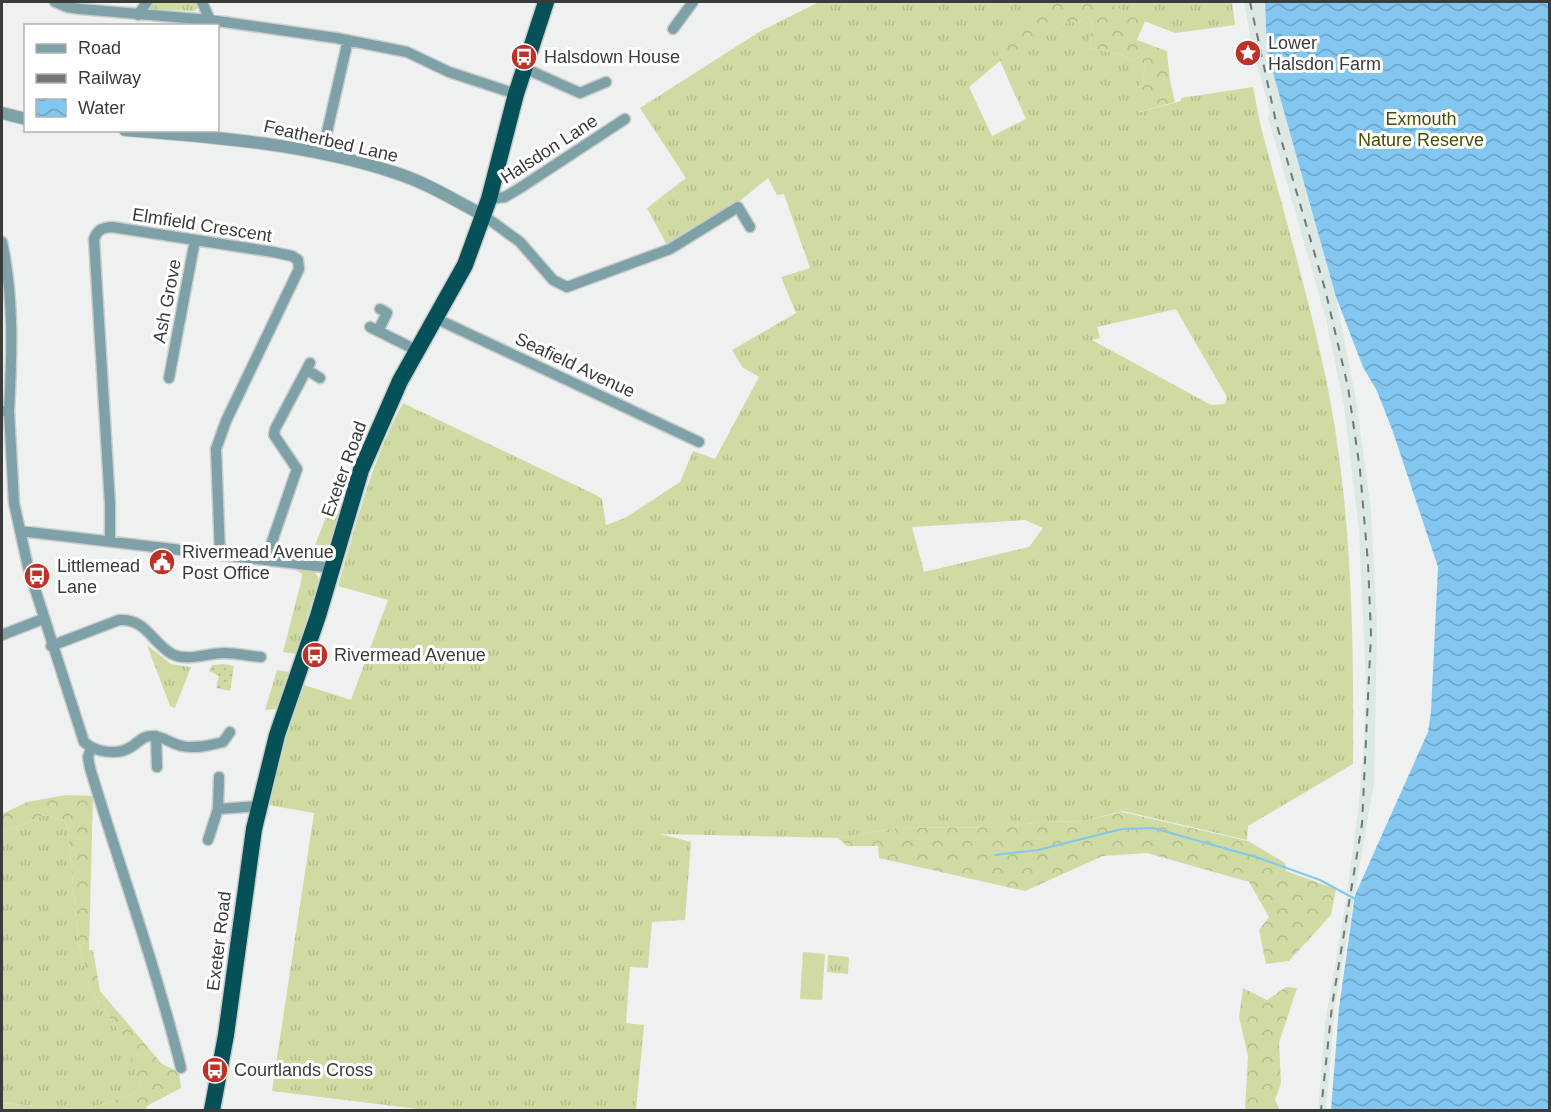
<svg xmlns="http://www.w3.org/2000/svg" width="1551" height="1112" viewBox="0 0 1551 1112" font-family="Helvetica,sans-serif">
  <defs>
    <pattern id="grass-tufts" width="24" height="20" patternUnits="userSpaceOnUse" patternTransform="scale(1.5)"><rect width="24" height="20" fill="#cfdba3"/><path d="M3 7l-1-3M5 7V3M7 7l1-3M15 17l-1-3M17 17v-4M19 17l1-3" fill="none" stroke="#b2bd8d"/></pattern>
    <pattern id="forest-crowns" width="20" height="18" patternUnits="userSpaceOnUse" patternTransform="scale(1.5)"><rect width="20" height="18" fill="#cfdba3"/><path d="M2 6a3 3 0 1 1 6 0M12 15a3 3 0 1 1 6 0" fill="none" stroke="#b2bd8d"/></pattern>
    <pattern id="park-dots" width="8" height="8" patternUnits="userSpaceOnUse" patternTransform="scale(1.5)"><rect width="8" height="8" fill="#cfdba3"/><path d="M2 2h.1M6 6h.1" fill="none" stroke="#b2bd8d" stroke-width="1.8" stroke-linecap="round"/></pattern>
    <pattern id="water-waves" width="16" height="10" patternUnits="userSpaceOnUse" patternTransform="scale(1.5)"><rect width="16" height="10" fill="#83c6ef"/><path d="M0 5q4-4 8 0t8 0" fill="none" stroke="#6ca2c3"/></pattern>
  </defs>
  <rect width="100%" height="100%" fill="#eef1f0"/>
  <path fill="#dbe8e4" d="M1244,2H1265L1267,51L1336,298L1356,400L1371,511L1377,624L1374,783L1335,1006L1326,1110H1318L1325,1023L1346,900L1358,811L1364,742L1366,683L1359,530L1344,405L1326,319L1268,117L1270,113L1251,41Z"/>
  <path fill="url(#grass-tufts)" fill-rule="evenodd" d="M153,2H197L199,7L194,11L151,9Z
    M819,2H1059L1055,3L1000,60L1071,20L1075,23L1092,15L1090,48L1119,54L1146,65L1139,89L1140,112L1181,101V98L1253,87L1260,123C1282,208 1308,293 1326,379C1352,506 1354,635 1353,764L1248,826L1247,840L1123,811L1084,821L1042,822L1006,827L897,828L838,838L660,834L691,842L685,920L652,922L648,968L630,967L626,1023L644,1025L636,1110H426L272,1091L314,813L268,805L284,743L304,685L351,700L388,600L338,586C356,524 372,460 403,403L596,495L602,499L606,525L625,518L680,482L693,451L715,459L759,377L742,367L732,350L796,313L781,277L810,268L784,194L777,195L768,178L736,204L668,247L647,208L686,178L640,108L759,32ZM1000,61L1026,119L992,136L969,87ZM1176,309L1227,397L1225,404L1211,405L1092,340L1100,338L1097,327ZM1025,520L1043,528L1029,547L924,572L912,527Z
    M1107,2H1232L1235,25L1175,33L1134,17Z
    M332,493L341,497L338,508L340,509L328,551L321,558L306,557L314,548L334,496Z
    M293,568L315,572L319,579L296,654L283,652L301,582L302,574Z
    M147,645L171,664L191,667L175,708L170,706Z
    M277,670L290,672L277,709L265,710Z
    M45,815L64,820L68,830L78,940L91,990L123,1037L139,1079L140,1085L134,1094L84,1110L2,1103V833Z
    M828,955L849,957L848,974L827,972Z"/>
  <path fill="url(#forest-crowns)" d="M1107,2L1145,21L1137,40L1167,51L1170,81L1175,102L1139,112V89L1146,65L1119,54L1090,48L1092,15L1075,23L1071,20L1000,61L997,49C1012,32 1034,9 1056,2C1070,0 1092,2 1107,2Z
    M66,795L93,796L89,950H93L100,991L162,1064L179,1072L181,1088L147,1106L146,1110H2V1103L84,1110L134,1094L140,1085L123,1037L91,990L78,940L68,830L64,820L45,815L2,833V814L27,802Z
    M1122,812L1248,841L1285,863L1286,871L1336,889L1331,915L1289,961L1266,964L1259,930L1269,917L1249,882L1147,853L1103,856L1025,891L879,858L878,846H847L838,838L897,828L1006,827L1042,822L1084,821Z
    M1286,987L1297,988L1279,1043L1281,1083L1275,1100L1280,1110H1245L1248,1056L1239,1017L1243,988L1267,1000Z"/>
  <path fill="url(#park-dots)" d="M224,664L234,666L230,691L216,688L219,676L209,671L212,665Z"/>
  <path fill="#cfdba3" d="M803,952L825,954L822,1000L800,999Z"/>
  <path fill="url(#water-waves)" d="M1265,2H1549V1110H1331L1339,1008L1355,895L1428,732L1431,712L1438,567L1393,432L1377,391L1363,367L1336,297L1267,51Z"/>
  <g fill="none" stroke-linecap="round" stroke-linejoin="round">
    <path stroke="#83c6ef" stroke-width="2" d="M995,855L1038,850L1122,829L1153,828L1259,858L1320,880L1357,900"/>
    <defs>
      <path id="minor" d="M55,2L67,7L80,9L210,20L336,38L407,52L449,72L516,94
        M202,2L210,20
        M138,15L147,2
        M673,29L693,2
        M524,68L580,93L606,82
        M322,154L348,40
        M489,199L505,197L520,188L625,119
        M483,215L520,242L553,280L567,287L670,249L738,207L750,227
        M2,242C14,297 12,355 9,411
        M437,319L699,442
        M370,327L418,351
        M378,331L387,313L380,309
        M307,370L320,378
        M169,378L195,240
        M2,411H9L14,503L28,567L84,742C95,752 117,756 131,747C138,743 142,736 151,736C162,735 171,744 182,746C195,749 211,745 223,742L230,732
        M20,531L333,568
        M110,540V504L94,239C98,229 102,228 112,227L273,252L292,256L298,260L299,269L226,421L216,449L220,554
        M266,559L297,469L274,435L275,429L310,363
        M2,635L43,619
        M51,646L119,620C146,618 152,643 172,654C188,662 207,653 224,653C236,653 249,656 261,657
        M156,736L157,767
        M91,748L88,757L90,768C120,868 156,967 181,1068
        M218,809L219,777
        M208,840L218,809L259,806"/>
      <path id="tertiary" d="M2,113L26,119
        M125,130C216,137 309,144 396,173C427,183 454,200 483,215"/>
      <path id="trunk" d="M212,1110L226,1035L254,829L277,735L318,616L361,470L400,381L465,265L489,199L516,94L546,2"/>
    </defs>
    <use href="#minor" stroke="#cacdcc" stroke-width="13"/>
    <use href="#tertiary" stroke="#cacdcc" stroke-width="14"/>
    <use href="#trunk" stroke="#cacdcc" stroke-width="19"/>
    <use href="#minor" stroke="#7da1a6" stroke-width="10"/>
    <use href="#tertiary" stroke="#7da1a6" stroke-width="12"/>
    <use href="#trunk" stroke="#065058" stroke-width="16"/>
    <path stroke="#747675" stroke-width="2" stroke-dasharray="8 8" stroke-linecap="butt" d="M1250,2L1276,122L1325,289L1348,387L1360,470L1368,563L1371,634L1362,824L1332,1006L1321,1110"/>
  </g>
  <defs>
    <symbol id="sight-disc" viewBox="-11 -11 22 22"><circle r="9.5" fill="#bf3127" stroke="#fff"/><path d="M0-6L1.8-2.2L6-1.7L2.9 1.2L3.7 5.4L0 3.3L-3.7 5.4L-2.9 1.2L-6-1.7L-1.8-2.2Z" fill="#fff"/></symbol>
    <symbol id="bus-disc" viewBox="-11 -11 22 22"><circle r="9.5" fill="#bf3127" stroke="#fff"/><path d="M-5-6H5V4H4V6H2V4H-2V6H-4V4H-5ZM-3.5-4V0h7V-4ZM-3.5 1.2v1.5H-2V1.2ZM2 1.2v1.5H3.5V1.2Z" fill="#fff"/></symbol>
    <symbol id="civic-disc" viewBox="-11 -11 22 22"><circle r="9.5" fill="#bf3127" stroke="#fff"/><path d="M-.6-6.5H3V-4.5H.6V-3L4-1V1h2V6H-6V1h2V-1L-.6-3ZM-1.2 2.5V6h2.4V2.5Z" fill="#fff"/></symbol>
  </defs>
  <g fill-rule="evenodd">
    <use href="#sight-disc" x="1233" y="38" width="30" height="30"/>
    <use href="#bus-disc" x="509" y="42" width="30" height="30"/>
    <use href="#civic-disc" x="147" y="547" width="30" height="30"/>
    <use href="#bus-disc" x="22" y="561" width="30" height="30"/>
    <use href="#bus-disc" x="300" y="640" width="30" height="30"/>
    <use href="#bus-disc" x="200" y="1055" width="30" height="30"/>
  </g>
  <g text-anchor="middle" stroke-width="6" stroke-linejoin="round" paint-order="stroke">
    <g font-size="18" fill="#3a3c3b" stroke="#fff" text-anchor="start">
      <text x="1268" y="49">Lower<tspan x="1268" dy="21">Halsdon Farm</tspan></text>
      <text x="544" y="63">Halsdown House</text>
      <text x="182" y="558">Rivermead Avenue<tspan x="182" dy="21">Post Office</tspan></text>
      <text x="57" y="572">Littlemead<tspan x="57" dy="21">Lane</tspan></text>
      <text x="334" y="661">Rivermead Avenue</text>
      <text x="234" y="1076">Courtlands Cross</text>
    </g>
    <g font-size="18" fill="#465000" stroke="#fff">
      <text x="1421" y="125">Exmouth<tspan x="1421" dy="21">Nature Reserve</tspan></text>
    </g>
    <g font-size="18" fill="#3a3c3b" stroke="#fff">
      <text transform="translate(331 141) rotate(13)" y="6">Featherbed Lane</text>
      <text transform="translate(549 149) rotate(-33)" y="6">Halsdon Lane</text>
      <text transform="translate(202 225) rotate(9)" y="6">Elmfield Crescent</text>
      <text transform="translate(167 301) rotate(-79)" y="6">Ash Grove</text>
      <text transform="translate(575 365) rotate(25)" y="6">Seafield Avenue</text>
      <text transform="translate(344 469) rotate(-70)" y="6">Exeter Road</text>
      <text transform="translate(219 941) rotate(-83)" y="6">Exeter Road</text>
    </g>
  </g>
  <rect width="1551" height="1112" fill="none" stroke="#3a3c3b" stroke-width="6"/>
  <rect x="24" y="24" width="195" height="108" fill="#ffffff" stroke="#b0b1b1" stroke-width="1.5"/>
  <rect x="36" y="44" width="30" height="9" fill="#7da1a6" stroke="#b0b1b1" stroke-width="1.5"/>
  <text x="78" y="54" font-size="18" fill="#3a3c3b">Road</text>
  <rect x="36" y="74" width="30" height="9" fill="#747675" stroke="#b0b1b1" stroke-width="1.5"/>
  <text x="78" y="84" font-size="18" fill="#3a3c3b">Railway</text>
  <rect x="36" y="99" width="30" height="18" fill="url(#water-waves)" stroke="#b0b1b1" stroke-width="1.5"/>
  <text x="78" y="114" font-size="18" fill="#3a3c3b">Water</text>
</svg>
